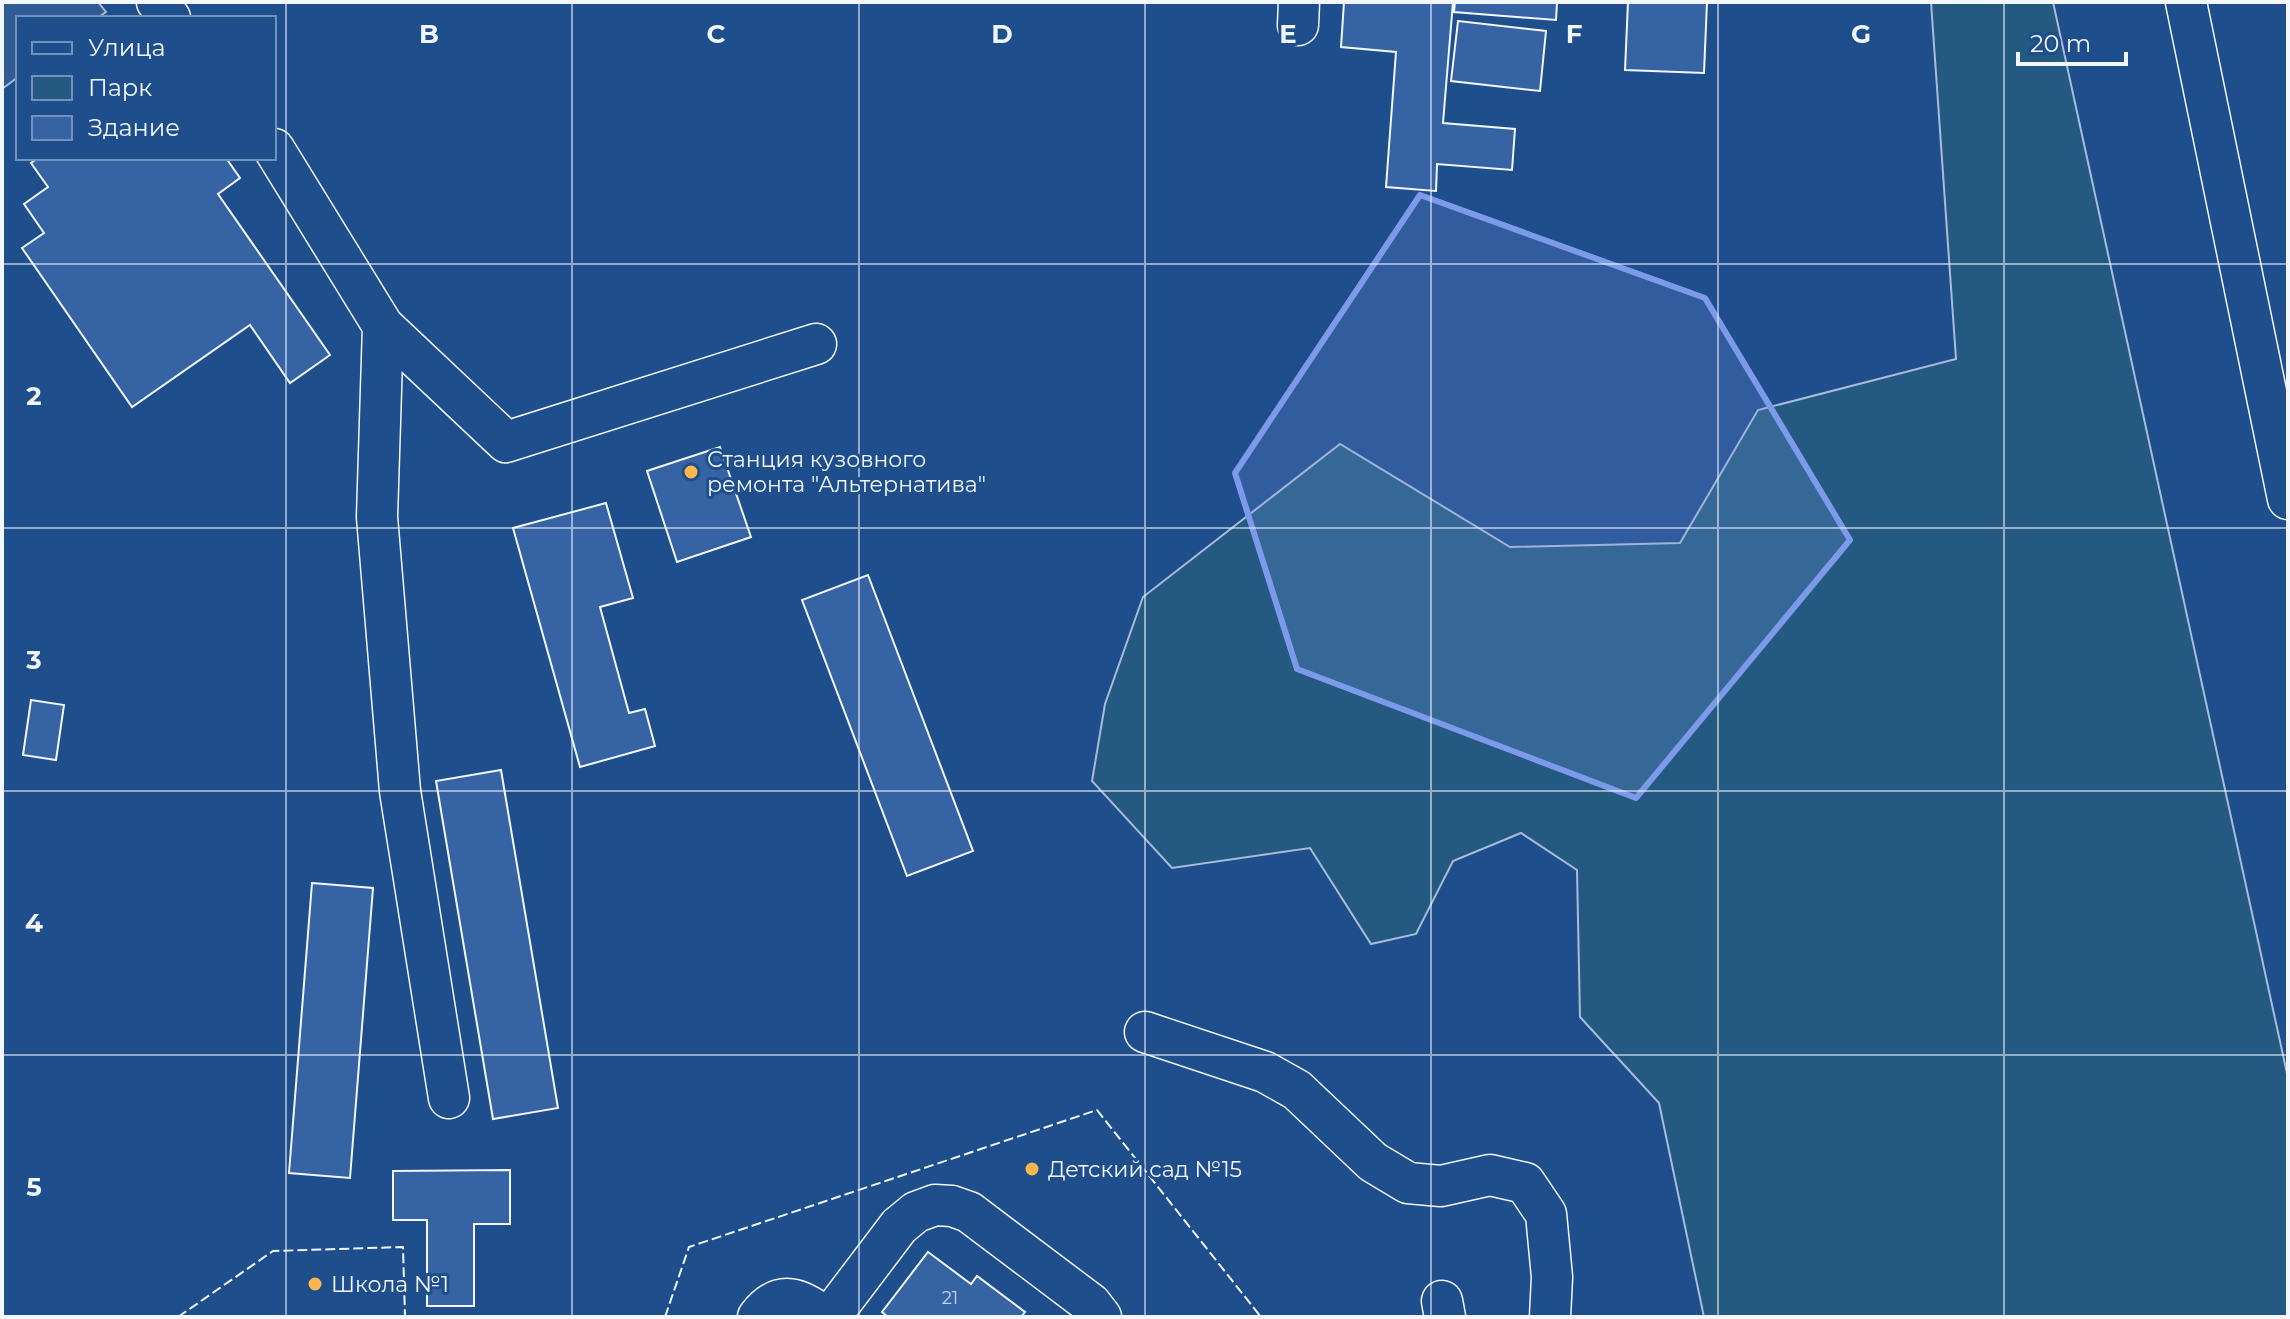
<svg xmlns="http://www.w3.org/2000/svg" width="2290" height="1319" viewBox="0 0 2290 1319" font-family="Montserrat,sans-serif">
  <rect width="100%" height="100%" fill="#1f4e8c"/>
  <path fill="#245a82" stroke="#a8bbd7" stroke-width="2" d="M1931,2H2053L2288,1078V1317H1704L1659,1103L1580,1017L1577,870L1521,833L1453,861L1416,934L1371,944L1310,848L1172,868L1092,781L1105,704L1143,597L1340,444L1510,547L1680,543L1758,410L1956,359Z"/>
  <path fill="#305b95" stroke="#a8bbd7" stroke-width="2" d="M2,2H98L106,12L97,18H18V77L2,89Z"/>
  <path fill="#3563a3" stroke="#f2f6ff" stroke-width="2" d="M1344,2H1453L1443,123L1515,129L1512,170L1437,164L1436,191L1386,187L1396,52L1341,47Z
    M1455,2H1557L1556,20L1454,12Z
    M1628,2H1707L1704,73L1625,70Z
    M1458,21L1546,31L1540,91L1451,81Z
    M38,158H226L240,178L218,194L330,355L290,383L250,325L132,407L22,248L44,233L24,204L48,187L31,163Z
    M720,447L751,537L677,562L647,471Z
    M606,503L633,598L600,607L629,713L645,709L655,746L580,767L513,528Z
    M868,575L973,851L907,876L802,600Z
    M31,700L64,705L56,760L23,755Z
    M501,770L558,1108L493,1119L436,781Z
    M312,883L373,888L350,1178L289,1173Z
    M510,1170V1224H474V1306H427V1220H393V1171Z
    M928,1252L971,1284L977,1276L1025,1312L1021,1317H888L882,1312Z"/>
  <g fill="none" stroke-linecap="round" stroke-linejoin="round">
    <defs>
      <path id="minor" d="M157,2L170,18
        M2186,2L2288,499
        M1298,25L1299,2
        M274,149L383,326L506,442L816,344
        M383,326L377,517L400,791L449,1098
        M1145,1032L1265,1072L1297,1090L1373,1162L1408,1183L1441,1186L1490,1175L1525,1183L1546,1214L1552,1277L1550,1317
        M1442,1301L1445,1317
        M758,1317C780,1288 801,1299 825,1317
        M830,1317L899,1226L916,1212L935,1205L952,1206L969,1212L1091,1304L1101,1317"/>
    </defs>
    <use href="#minor" stroke="#f2f6ff" stroke-width="43"/>
    <use href="#minor" stroke="#1f4e8c" stroke-width="40"/>
    <path stroke="#f2f6ff" stroke-width="2" stroke-dasharray="10 4" stroke-linecap="butt" d="M178,1317L273,1251L403,1247L405,1317
      M665,1317L689,1247L1097,1110L1261,1317"/>
  </g>
  <path fill="#7d9aea" fill-opacity="0.2" stroke="#7d9aea" stroke-width="6" stroke-linejoin="round" d="M1420,195L1705,298L1850,540L1636,798L1297,669L1235,473Z"/>
  <path fill="none" stroke="#f2f6ff" stroke-width="2" stroke-opacity="0.55" d="M286,2V1317M572,2V1317M859,2V1317M1145,2V1317M1431,2V1317M1718,2V1317M2004,2V1317M2,264H2288M2,528H2288M2,791H2288M2,1055H2288"/>
  <g fill="#ffb74d" stroke="#1f4e8c" stroke-width="3">
    <circle cx="691" cy="472" r="8"/>
    <circle cx="1032" cy="1169" r="8"/>
    <circle cx="315" cy="1284" r="8"/>
  </g>
  <g text-anchor="middle" stroke-width="6" stroke-linejoin="round" paint-order="stroke">
    <g font-size="18" fill="#c3d1e8">
      <text x="950" y="1304">21</text>
    </g>
    <g font-size="22" fill="#f2f6ff" stroke="#1f4e8c" text-anchor="start">
      <text x="707" y="467">Станция кузовного<tspan x="707" dy="25">ремонта "Альтернатива"</tspan></text>
      <text x="1048" y="1177">Детский сад №15</text>
      <text x="331" y="1292">Школа №1</text>
    </g>
  </g>
  <g font-size="26" text-anchor="middle" font-weight="bold" fill="#f2f6ff" stroke="#1f4e8c" stroke-width="6" stroke-linejoin="round" paint-order="stroke">
    <text x="429" y="43">B</text>
    <text x="716" y="43">C</text>
    <text x="1002" y="43">D</text>
    <text x="1288" y="43">E</text>
    <text x="1574" y="43">F</text>
    <text x="1861" y="43">G</text>
    <text x="34" y="405">2</text>
    <text x="34" y="669">3</text>
    <text x="34" y="932">4</text>
    <text x="34" y="1196">5</text>
  </g>
  <rect width="2290" height="1319" fill="none" stroke="#f2f6ff" stroke-width="8"/>
  <rect x="16" y="16" width="260" height="144" fill="#1f4e8c" stroke="#7391ba" stroke-width="2"/>
  <rect x="32" y="42" width="40" height="12" fill="#1f4e8c" stroke="#7391ba" stroke-width="2"/>
  <text x="88" y="56" font-size="24" fill="#f2f6ff">Улица</text>
  <rect x="32" y="76" width="40" height="24" fill="#245a82" stroke="#7391ba" stroke-width="2"/>
  <text x="88" y="96" font-size="24" fill="#f2f6ff">Парк</text>
  <rect x="32" y="116" width="40" height="24" fill="#3563a3" stroke="#7391ba" stroke-width="2"/>
  <text x="88" y="136" font-size="24" fill="#f2f6ff">Здание</text>
  <path d="M2018 52v12h108v-12" fill="none" stroke="#f2f6ff" stroke-width="4"/>
  <text x="2030" y="52" font-size="24" fill="#f2f6ff" stroke="#1f4e8c" stroke-width="6" paint-order="stroke">20 m</text>
</svg>
